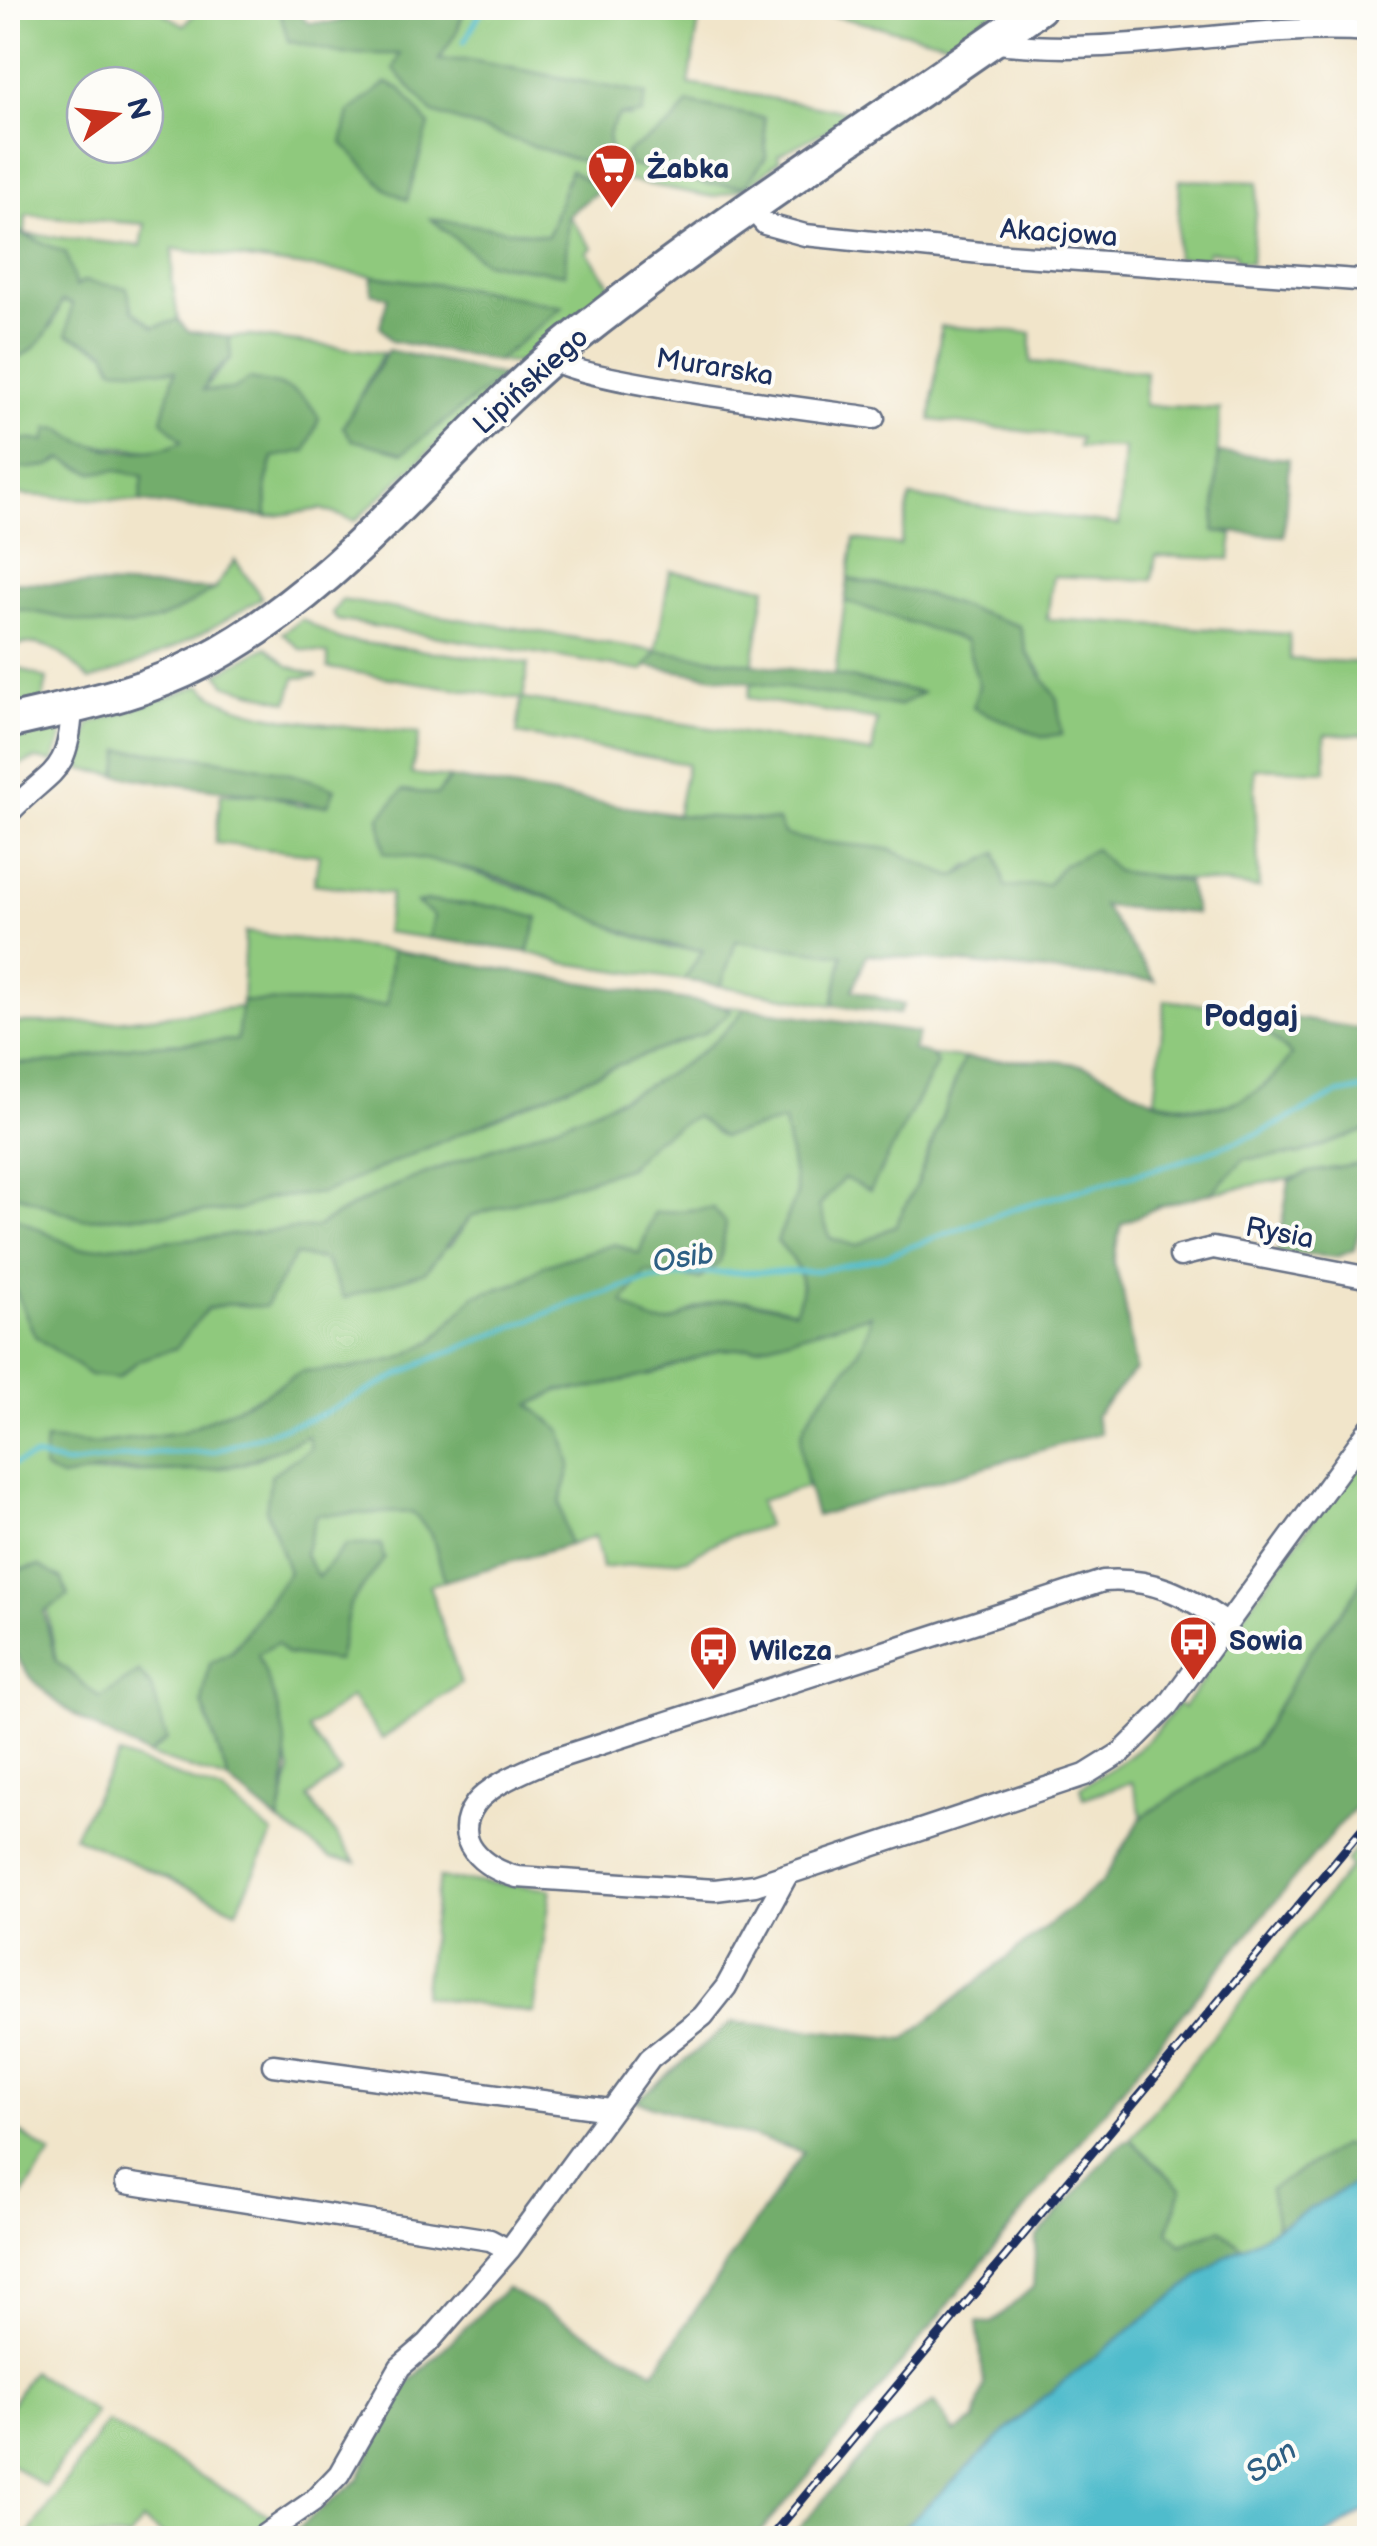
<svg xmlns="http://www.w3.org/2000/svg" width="1377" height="2546" viewBox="0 0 1377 2546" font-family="'Balsamiq Sans',sans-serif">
  <rect width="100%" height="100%" fill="#fdfcf7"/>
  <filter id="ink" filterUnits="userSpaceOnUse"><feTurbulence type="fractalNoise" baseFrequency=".01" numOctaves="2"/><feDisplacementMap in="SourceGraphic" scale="20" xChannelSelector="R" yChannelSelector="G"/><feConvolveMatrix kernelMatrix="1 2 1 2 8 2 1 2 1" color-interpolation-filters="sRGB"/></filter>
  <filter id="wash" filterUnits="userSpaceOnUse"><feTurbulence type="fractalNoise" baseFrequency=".0048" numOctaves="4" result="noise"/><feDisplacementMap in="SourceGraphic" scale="40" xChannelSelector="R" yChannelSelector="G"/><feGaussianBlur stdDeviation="2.25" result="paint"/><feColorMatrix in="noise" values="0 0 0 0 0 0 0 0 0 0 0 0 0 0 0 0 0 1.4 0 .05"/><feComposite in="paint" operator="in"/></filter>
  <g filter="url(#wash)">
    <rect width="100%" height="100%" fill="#f1e5ca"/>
    <path fill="#8fc97d" stroke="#557c6e" stroke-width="2.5" fill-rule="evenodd" d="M8,8H155L184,25L198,10L279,8L289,41L401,54L394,69L433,113L573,159L614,166C613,140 598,142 620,115L632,117L463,62L439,60L457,31L465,8H701L689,84L851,112L852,118L778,155L780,160L748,187L714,197L614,178L601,189L570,170L548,236L433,220L484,262L565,274L568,215L592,248L587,252L610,284L611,293L522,364L497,361L562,307L485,291L173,249L172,278L178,320L154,327C130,307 102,304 77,288C48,269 52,234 8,230ZM85,85H145V145H85ZM689,103L764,118L766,157L744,186L706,184L630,165L634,147C660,137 674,126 689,103ZM26,215L145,224L141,246L25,234Z
      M799,8H999L950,43Z
      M1180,180L1258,182L1251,263L1237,261L1235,253L1208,251L1207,259L1176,258Z
      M62,301L72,304L67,334L106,352L176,371L182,441L165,451L8,438V360L52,326Z
      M941,326L1031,333V362L1146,372L1144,405L1220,409L1214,531L1233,535L1230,559L1156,556L1152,580L1053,576L1047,619L1289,634L1290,659L1369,663V735L1325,734L1326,771L1254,768L1259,888L1063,865L1048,884L1004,887L971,864L954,877L918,865L892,850L812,843L719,819L677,815L687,764L517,734L521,699L328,668V654L300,649L282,633L302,619L340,640L528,664L523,699L872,753L877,720L748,698L752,681L898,706L920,692L835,675L845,601L966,641L979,685L1043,674L1027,653L1019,626L920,593L848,579L854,539L900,545L910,497L1119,525L1124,448L1078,447L1080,438L931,420Z
      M251,336L383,353L343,427L402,453L504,376V382L355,521L321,509L267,517L266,483L274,456L233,390H202L231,358L229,337Z
      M62,459L93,473L115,470L143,476L140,502L8,494V470L49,466Z
      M235,560L262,598C206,633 153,661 90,680C64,655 44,634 8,648V608L45,612L214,589Z
      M670,571L766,587L753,664L657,651L643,671L337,620L332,613L342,600L656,651Z
      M267,647L288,666L318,676L295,678L288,702L226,685L218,673Z
      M8,664L47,679L43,700L8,707Z
      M201,685C232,724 368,727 420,733L411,774L450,778L437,795L403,790L380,817L385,853L435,859L562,903L625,933L670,948L703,950L684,980L564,963L528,952L537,918L499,907L429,901L418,903L435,916L429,938L385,932L391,894L314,884L319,855L215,843L221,794L270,795L299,806L327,805L334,789C278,765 183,754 122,750L117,775L81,769L89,724Z
      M60,730L62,738L53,762L36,759L8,768V739Z
      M245,932L392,951L387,1005L242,1001Z
      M736,941L843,955L833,1005L721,986Z
      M1165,1000L1243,1010L1291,1055C1256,1110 1216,1113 1155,1100Z
      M723,1006L745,1008C666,1120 434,1147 318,1227L79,1249L8,1214V1191L82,1219L239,1210L268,1198L323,1193L618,1065L704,1033L730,1012Z
      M242,1007L237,1040L135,1046L64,1062L8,1064V1023H97Z
      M931,1055L964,1058L917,1183L896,1225L856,1246L830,1238L819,1206L845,1177L870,1190L937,1063Z
      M695,1115L722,1137L784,1120L797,1194L777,1241C799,1262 809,1282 795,1311C770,1306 741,1296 716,1302C668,1313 678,1343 622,1303L646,1272L713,1208L654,1213L639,1254L615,1244L545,1265L518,1283L476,1295L434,1340L398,1359L349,1369L302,1371L260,1397L182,1432L94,1444L46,1441L61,1478C121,1467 183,1478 242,1464C264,1458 287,1444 308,1435L311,1447L266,1509L289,1572L232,1651L210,1663L202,1703L229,1781L148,1755L167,1740L139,1672L100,1699L56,1661L40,1566L8,1571V1288H14L35,1336L118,1378L139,1360L176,1348L206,1310L228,1304L265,1306L295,1255L325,1260L344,1298L382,1284L452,1244L471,1216L627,1168L653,1141Z
      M1369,1129V1163L1211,1193L1244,1159L1300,1154Z
      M871,1315L866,1341L802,1432L806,1487L759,1501L767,1526L720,1540L687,1559L602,1568L595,1536L569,1545L560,1503L571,1465L529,1406L560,1390L585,1389L648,1375L719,1350L758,1347Z
      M1369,1444V1557L1357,1591L1309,1653L1255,1745L1142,1817L1132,1782L1084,1798L1081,1787C1120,1764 1152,1744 1177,1704L1183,1708L1205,1678L1200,1674Z
      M347,1512H412L432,1535L445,1581L429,1585L461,1683L382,1739L351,1697L308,1729L340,1772L308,1798L356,1862L331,1858L279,1822L290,1770L258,1654L277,1643L338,1661L350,1604L384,1559L318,1577L305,1554L316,1515Z
      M119,1755L222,1792L273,1834L237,1910L73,1836Z
      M1369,1832V1875L1366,1880L1370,1884L1369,2157L1344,2145L1271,2189L1277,2227L1242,2247L1220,2229L1181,2246L1168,2232L1182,2189L1130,2139L1351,1866L1346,1861Z
      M439,1878L551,1889L534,2013L423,1996Z
      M8,2124L51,2154L8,2217Z
      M32,2371L95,2412L45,2487L8,2462V2409Z
      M107,2422L272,2517L250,2538H167L142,2521L130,2538H27Z"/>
    <path fill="#73ad6c" stroke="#476e65" stroke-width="2.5" d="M279,8L297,11L308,23L335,22L382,8H437L438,14L446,8H465L457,31L439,60H470L646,94L642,114L620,115C599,141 612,140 615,166L573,159L433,113L394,69L400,54H342L288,41Z
      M387,83L401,89L429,125L407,200L386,189L342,143L349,112Z
      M688,103L764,118L766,157L745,186L706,184L630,165L626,153C651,135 671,131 688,103Z
      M570,170L601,189L568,215L565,274L484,262L431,219L548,236Z
      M10,229L66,253L76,287L84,281L127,288L133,310L154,327L178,320L188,331L229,337L231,358L210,377L203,390H233L249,379C280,385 303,387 319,418L306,451L273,457L266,483L267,517L140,502L143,476L115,470L93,473L62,459L49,466L8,470V438L45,441L48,428L61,429C86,452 154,459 182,441L162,420L175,371L113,368L106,351L67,334L72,304L62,301C51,329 38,355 8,360Z
      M372,276L485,291L563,307L497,361L391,341L380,326L388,297L371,293Z
      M388,350L504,376L403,453L352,440L343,427Z
      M1218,453L1289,459L1284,536L1214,531Z
      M848,579L920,593L1020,626L1027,653L1057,699L1062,734L1042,737L973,708L979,685L966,641L845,601Z
      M8,582L215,589C192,602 169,619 143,624C101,632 50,612 8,608Z
      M657,651L835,675L922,693L899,706L646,666Z
      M121,750C185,754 276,764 335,789L328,805C303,806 288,798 266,795C216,790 167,784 117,775Z
      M450,778L677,815L778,821L784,834C818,846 852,843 887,849C904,853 934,871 954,877L997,853L1005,887L1048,884L1063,865L1095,849L1116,871L1187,882L1196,913L1103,906L1155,981L867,954L853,990L904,1005L899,1014L833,1005L843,955L736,941L721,986L684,980L703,950C651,946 609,926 564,904C508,877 445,861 384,853L380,817L403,790L437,795Z
      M428,901L499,907L538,918L528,952L429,938L434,916L417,903Z
      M392,951L723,1006L731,1012L704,1033L618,1065L323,1193L268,1198L240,1210L82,1219L8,1191V1064L64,1062L135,1046L237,1040L242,1001L387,1005Z
      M745,1008L918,1033L913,1050L931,1055L937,1063L870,1191L844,1178L819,1206L830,1238L856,1246L896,1225L917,1183L964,1058C1001,1063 1055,1056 1088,1067C1112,1075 1133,1093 1157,1101C1214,1118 1259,1104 1291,1055L1243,1010L1369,1030V1129L1300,1154L1244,1159L1211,1193L1160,1206L1121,1224L1113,1263L1123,1292L1135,1370L1095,1416L1100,1433L816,1516C810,1496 796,1450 803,1430C819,1388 867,1364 870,1315L758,1347L719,1350L648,1375L585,1389L560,1390L530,1405L562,1431L571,1465L560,1503L569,1545L445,1581L432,1535L412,1512L316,1515L305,1554L318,1577L346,1545L381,1544L384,1559L350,1604L338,1661L286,1654L277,1643L258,1654C285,1724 294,1747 279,1822L229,1781L202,1703L210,1663L233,1651L289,1572L266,1509L271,1475L311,1448L308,1436L243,1463L200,1471L106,1470L61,1478L43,1468L46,1440L94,1444L182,1432L260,1397L302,1371L349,1369L398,1359L434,1340L475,1295L518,1283L545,1265L615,1244L639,1254L654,1213L713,1208L726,1224L720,1262L700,1279L646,1272L623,1302C676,1344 670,1312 716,1302C741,1296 770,1306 795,1311C809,1283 799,1262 777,1241L797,1194L784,1121L722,1137L695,1116L653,1141L627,1168L471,1216L425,1272L344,1298L325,1260L295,1255L265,1307L228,1304L207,1309L176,1348L139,1360L118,1378L90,1375L35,1336L14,1288H8V1214L79,1249L318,1227C434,1147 666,1119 745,1008Z
      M1369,1163V1194L1354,1250L1337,1257L1277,1253L1289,1181L1309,1172Z
      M1369,1557V1791C1157,2035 965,2294 755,2538H285L358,2480L399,2392L506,2288L654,2371L803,2152L636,2101L732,2022L905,2039L1102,1882L1142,1817L1255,1745L1309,1653L1357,1591Z
      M40,1566L62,1579L68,1596L44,1612L56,1661L100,1698L139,1672L152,1687L167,1740L148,1755C93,1727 33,1700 8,1640C2,1623 7,1590 8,1571Z
      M1130,2139L1182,2189L1168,2231L1181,2245L1220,2229L1242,2247L1041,2399L892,2538H790L876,2440L935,2402L955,2433L975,2420L984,2385L977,2322L992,2323L1033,2287L1036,2238L1116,2148Z
      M1344,2144L1369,2157V2175L1277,2227L1270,2189Z"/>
    <path fill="#50bccc" stroke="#367695" stroke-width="2.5" d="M1369,2175V2508L1322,2538H892L1041,2399L1220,2260Z"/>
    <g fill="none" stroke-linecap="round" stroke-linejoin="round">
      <path stroke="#50bccc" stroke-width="5" d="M464,42L483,8
        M8,1466L34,1457L67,1464L154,1453L212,1452L320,1415L427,1361L573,1303L643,1281L703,1273L817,1271L880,1258L1019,1207L1182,1161L1260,1133L1337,1094L1370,1088"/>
    </g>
  </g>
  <g filter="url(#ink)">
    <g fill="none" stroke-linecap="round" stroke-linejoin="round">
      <defs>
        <path id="street" d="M991,42C1118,60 1243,22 1370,31
          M753,210L765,224L805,235L981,253L1370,281
          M550,358C573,381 825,411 874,418
          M8,814C50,768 68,779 72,709
          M1180,1256L1213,1248L1370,1278
          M1226,1623C1186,1595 1152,1577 1103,1581L545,1762C524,1772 491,1784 476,1803C448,1841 484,1868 517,1877L715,1890L755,1885L1085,1775L1122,1752L1166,1708L1370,1428
          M273,2065L610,2110
          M126,2183L490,2240L509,2250
          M260,2538L313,2501L339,2474L400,2367L428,2343L509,2250L650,2058L703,2016L726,1987L786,1877"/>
        <path id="primary" d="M8,722C75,706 139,695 202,662C352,584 452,435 583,331C729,216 888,115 1039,8"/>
      </defs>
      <use href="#street" stroke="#666f84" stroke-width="25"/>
      <use href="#primary" stroke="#666f84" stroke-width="38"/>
      <use href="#street" stroke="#fff" stroke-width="20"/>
      <use href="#primary" stroke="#fff" stroke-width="32"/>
      <defs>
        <path id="rail" d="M770,2538L1370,1820"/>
      </defs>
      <use href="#rail" stroke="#1b2f5e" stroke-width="9"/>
      <use href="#rail" stroke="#fdfcf7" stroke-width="5" stroke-dasharray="15" stroke-linecap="butt"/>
    </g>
  </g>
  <defs>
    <symbol id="supermarket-pin" viewBox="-11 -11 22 30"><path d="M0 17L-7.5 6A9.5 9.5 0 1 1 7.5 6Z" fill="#c8321e" stroke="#fdfcf7"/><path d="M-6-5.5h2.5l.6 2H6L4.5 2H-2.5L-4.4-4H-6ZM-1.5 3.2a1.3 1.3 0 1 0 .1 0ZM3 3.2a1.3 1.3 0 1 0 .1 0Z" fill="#fff"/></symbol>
    <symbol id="bus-pin" viewBox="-11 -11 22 30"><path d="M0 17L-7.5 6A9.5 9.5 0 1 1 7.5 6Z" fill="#c8321e" stroke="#fdfcf7"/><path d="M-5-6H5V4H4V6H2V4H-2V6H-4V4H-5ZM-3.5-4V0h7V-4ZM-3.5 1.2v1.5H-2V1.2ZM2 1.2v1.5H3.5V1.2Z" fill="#fff"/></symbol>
  </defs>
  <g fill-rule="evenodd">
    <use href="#supermarket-pin" x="584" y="140" width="55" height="75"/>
    <use href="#bus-pin" x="1166" y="1612" width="55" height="75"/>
    <use href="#bus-pin" x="686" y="1622" width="55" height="75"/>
  </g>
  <g text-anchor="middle" stroke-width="8" stroke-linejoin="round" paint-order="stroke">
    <g font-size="28" font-weight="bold" fill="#1b2f5e" stroke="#fdfcf7" text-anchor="start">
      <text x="647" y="178">Żabka</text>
      <text x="1229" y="1650">Sowia</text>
      <text x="749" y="1660">Wilcza</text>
    </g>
    <g font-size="28" fill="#1b2f5e" stroke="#fdfcf7">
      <text transform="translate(1059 232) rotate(4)" y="10">Akacjowa</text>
      <text transform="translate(715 366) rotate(9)" y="10">Murarska</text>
      <text transform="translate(530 380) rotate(-42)" y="10">Lipińskiego</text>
      <text transform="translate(1280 1232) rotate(11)" y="10">Rysia</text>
    </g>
    <g font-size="30" font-weight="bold" fill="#1b2f5e" stroke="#fdfcf7">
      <text x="1251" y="1026">Podgaj</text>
    </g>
    <g font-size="30" font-style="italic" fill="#2e6084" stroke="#fdfcf7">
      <text transform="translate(683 1257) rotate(-9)" y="10">Osib</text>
      <text transform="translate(1271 2461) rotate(-33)" y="10">San</text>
    </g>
  </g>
  <rect width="1377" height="2546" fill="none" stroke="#fdfcf7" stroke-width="40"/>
  <g transform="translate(115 115) rotate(75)"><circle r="48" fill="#fdfcf7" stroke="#a3aaba" stroke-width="2.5"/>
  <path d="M0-8L18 38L0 25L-18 38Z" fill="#c8321e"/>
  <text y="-15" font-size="28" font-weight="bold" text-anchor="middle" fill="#1b2f5e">N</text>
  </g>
</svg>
